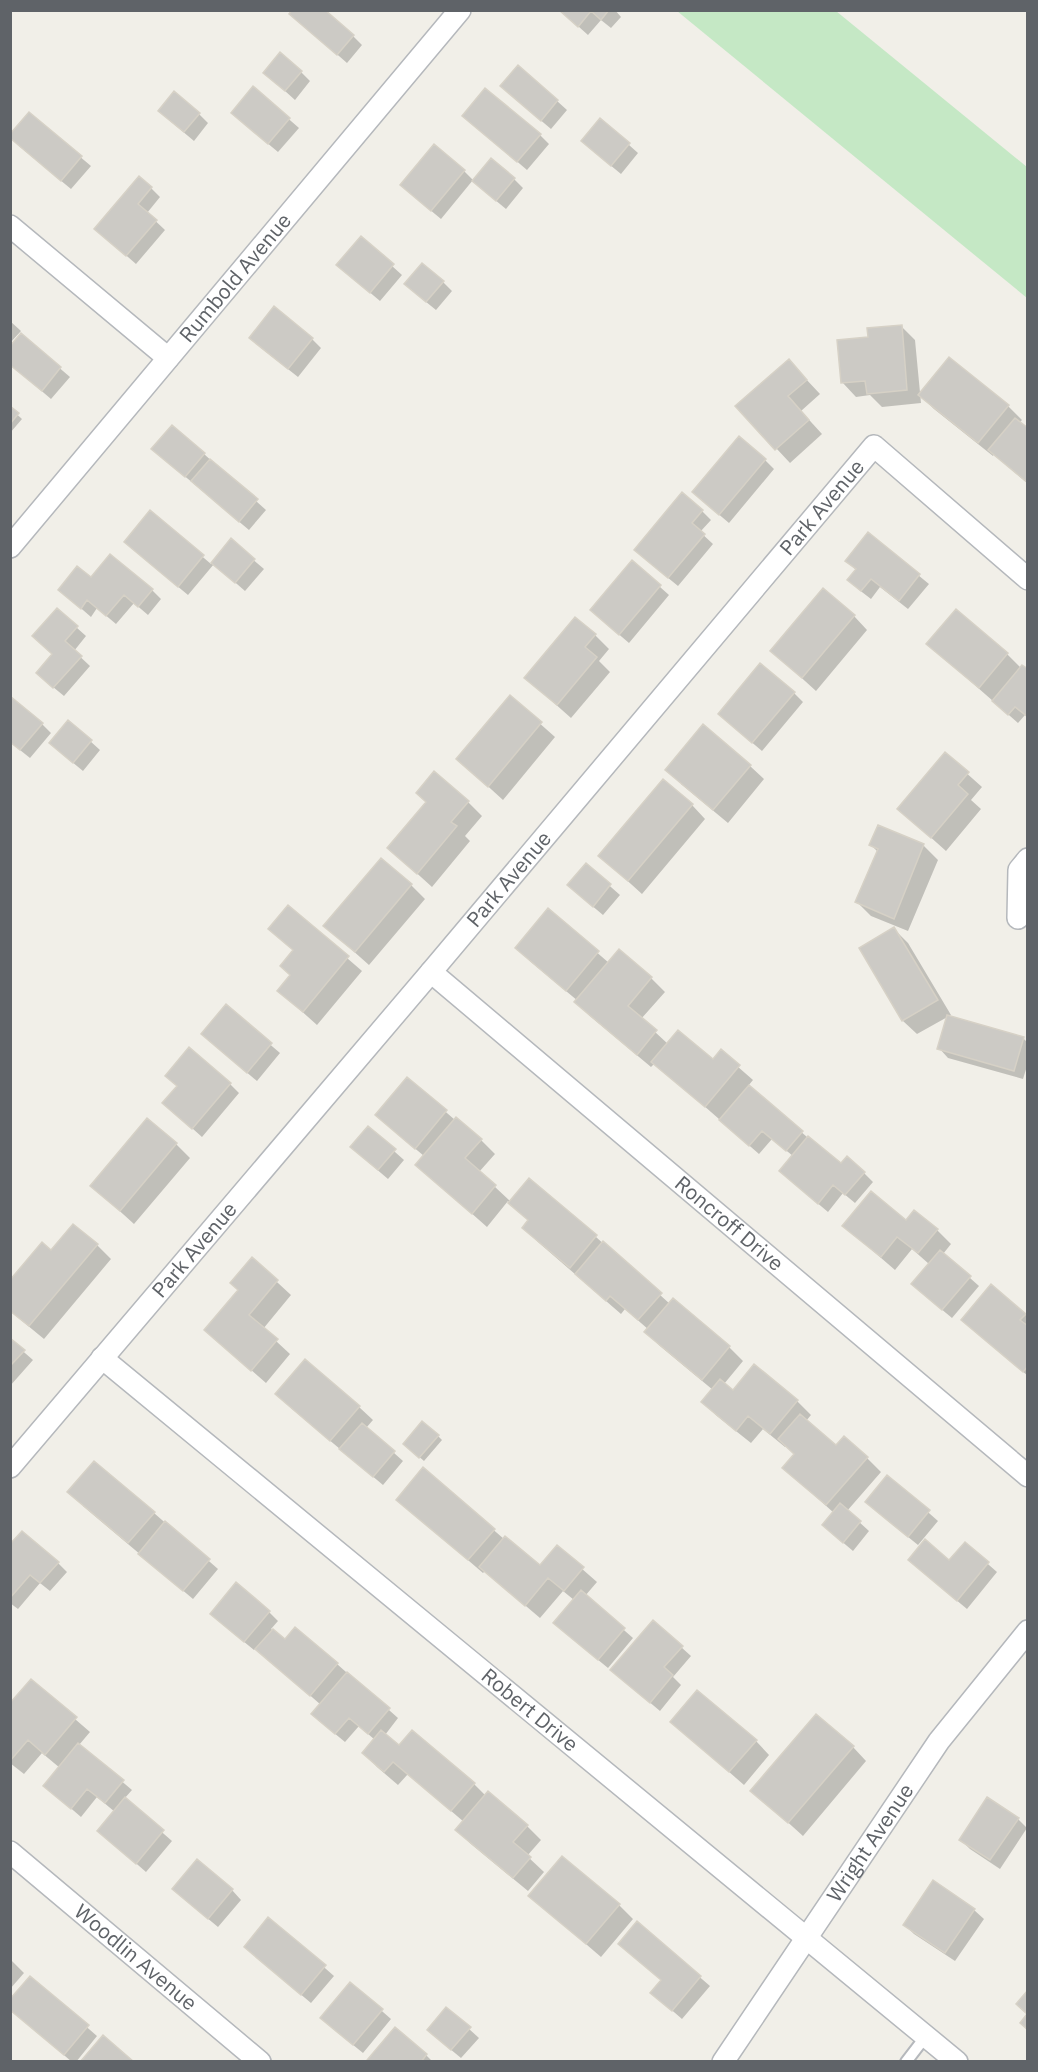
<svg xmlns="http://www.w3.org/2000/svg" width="1038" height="2072" viewBox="0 0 1038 2072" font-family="'IBM Plex Sans',sans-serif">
  <rect width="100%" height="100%" fill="#f1efe8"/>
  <path fill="#c5e8c5" d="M677,11H836L1027,167V298Z"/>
  <path fill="#0003" d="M560,10H615L621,17L611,28L601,20L588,35Z
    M291,14L353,36L362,45L347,63Z
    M301,72L310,81L295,100L265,73Z
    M253,88L299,128L278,152L242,122Z
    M511,95L557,101L567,110L551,129Z
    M29,114L91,166L71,189L19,146Z
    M199,114L208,123L194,141L169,120Z
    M464,116L540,135L549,144L527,170Z
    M601,120L638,153L621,174L592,150Z
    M464,171L473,180L441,219L411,194Z
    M514,179L523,188L506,209L483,190Z
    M151,188L160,197L147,213L165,230L136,264L96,229Z
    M361,238L402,275L380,301L348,274Z
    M443,282L452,291L436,310L415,293Z
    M10,321L21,331L10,343Z
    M901,326L915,340L921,403L882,407L870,395L856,397L842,382L870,338Z
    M21,335L70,377L51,399L10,364Z
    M312,339L321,348L298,377L260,347Z
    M789,361L820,394L801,411L822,434L790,463L737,406Z
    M920,395L1008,406L1022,420L1019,423L1028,430V484L994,454L993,456L934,409Z
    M10,408L22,419L10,433Z
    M204,454L266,510L249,530L163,458Z
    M765,460L774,469L729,523L703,501Z
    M702,511L711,520L700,532L713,544L678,586L645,559Z
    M150,512L211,564L231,541L264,569L245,591L214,564L188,595L135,551Z
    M868,534L929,584L908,609L880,587L871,599L858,589L856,570L847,561Z
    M632,562L669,595L629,643L601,619Z
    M91,580L152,590L161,599L148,615L134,603L116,624L97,608L91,617L60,590Z
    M57,610L86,636L74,651L90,666L64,696L47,682L54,655Z
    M854,616L867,630L816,691L772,651Z
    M595,635L609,649L599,661L610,672L571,718L526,678Z
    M928,644L1007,654L1021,668L1028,671V717L1025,715L1018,723Z
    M794,693L803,702L762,751L729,723Z
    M510,697L555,737L503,800L458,759Z
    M69,722L100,750L83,771L60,752Z
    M42,724L51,733L30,758L10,742Z
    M945,754L982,787L971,800L981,809L946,851L899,809Z
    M750,766L764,779L728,823L681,784Z
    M468,802L482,816L465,836L470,841L432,887L389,848Z
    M692,805L705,819L642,894L600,856Z
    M878,827L924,846L938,860L908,931L871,916L857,902L878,852L871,845Z
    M586,865L620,895L603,915L578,894Z
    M411,885L425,899L369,965L325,926Z
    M288,907L362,971L317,1025L279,991L291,976L294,951Z
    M548,910L609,963L651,978L665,992L641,1019L668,1044L713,1061L721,1052L753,1080L748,1086L807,1137L841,1166L864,1173L873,1182L855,1203L843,1193L828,1212L790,1180L793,1156L772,1139L759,1154L655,1063L651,1067L590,1016L576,1002L578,1001L531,962L517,948Z
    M894,929L908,943L951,1015L917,1034L903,1021L861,949Z
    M226,1007L280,1053L257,1081L212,1043Z
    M1023,1038L1028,1043V1063L1023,1079L948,1058L939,1048Z
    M408,1079L455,1120L481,1140L495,1154L479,1172L511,1202L529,1180L596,1237L670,1304L729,1347L743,1361L724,1384L734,1392L797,1401L811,1415L806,1421L836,1447L867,1458L881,1472L847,1511L869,1531L853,1551L833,1534L834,1513L784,1468L796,1455L786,1445L785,1447L763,1429L751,1443L717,1416L703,1402L713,1390L660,1346L646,1332L649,1330L625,1309L621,1314L538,1242L524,1228L529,1221L508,1201L487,1227L417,1165L424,1156L387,1125Z
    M230,1084L239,1093L202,1137L174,1112L178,1087Z
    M368,1128L404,1160L388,1179L361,1156Z
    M176,1144L190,1158L134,1224L92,1186Z
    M844,1226L937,1230L951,1244L943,1254L979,1286L952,1318L922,1293L929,1264L912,1249L895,1270Z
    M97,1245L111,1259L44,1339L10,1311L52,1252Z
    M252,1259L291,1295L263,1329L290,1354L266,1383L206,1330L240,1290Z
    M991,1287L1028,1317V1376L963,1320Z
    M10,1340L33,1360L10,1386Z
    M277,1394L359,1407L373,1420L366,1428L403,1461L383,1485L291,1408Z
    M438,1436L442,1440L424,1461L409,1448Z
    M423,1469L504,1539L541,1567L557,1547L597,1582L585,1596L633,1638L608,1668L564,1632L574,1600L563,1591L540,1618L485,1571L483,1573L398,1500Z
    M888,1477L938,1521L918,1545L876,1511Z
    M83,1506L154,1513L218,1569L193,1599Z
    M965,1544L997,1572L967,1609L919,1569L950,1562Z
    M10,1546L58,1563L67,1572L50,1591L40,1583L18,1609L10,1603Z
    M269,1612L278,1621L271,1629L286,1641L337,1664L398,1718L385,1735L399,1747L474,1784L486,1796L527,1826L541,1840L527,1856L544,1872L528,1891L471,1844L457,1830L464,1822L408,1774L398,1785L377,1767L364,1753L375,1740L359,1726L345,1742L322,1723L321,1705L256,1648L254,1650L221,1623Z
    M681,1647L691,1656L673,1677L681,1685L660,1711L622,1679Z
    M31,1681L90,1732L79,1745L132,1790L124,1799L172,1841L146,1872L99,1831L115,1812L97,1797L81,1817L45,1786L60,1768L42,1753L24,1774L10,1763V1705Z
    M672,1722L756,1741L769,1755L744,1785Z
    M853,1747L866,1761L803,1836L753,1791Z
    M1018,1819L1027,1828L1000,1869L970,1849L961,1840Z
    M934,1882L974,1910L984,1919L955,1961L914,1934L905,1925Z
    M232,1890L241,1900L218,1927L183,1898Z
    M530,1896L619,1905L633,1919L601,1957Z
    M269,1919L334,1976L311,2003L255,1956Z
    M637,1923L710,1986L682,2019L652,1993L662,1981Z
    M10,1959L24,1973L10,1989Z
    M30,1978L97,2036L76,2062H72L16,2014Z
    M351,1984L391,2019L363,2053L331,2027Z
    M447,2009L479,2038L461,2058L438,2039Z
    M426,2055L433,2062H371Z"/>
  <path fill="#cccac5" stroke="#d6d1c6" stroke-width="1.5" d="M292,10H325L354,35L337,55L289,14Z
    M559,10H609L601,20L591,11L578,27Z
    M280,52L302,71L285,91L263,73Z
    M518,65L558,100L541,121L500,86Z
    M253,86L290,118L268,144L231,113Z
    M485,88L541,134L517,162L462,116Z
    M174,91L200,113L184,132L158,111Z
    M29,112L82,156L61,181L10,138V134Z
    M600,118L630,143L611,166L581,141Z
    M434,144L465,170L431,211L400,185Z
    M491,158L515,178L496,201L472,181Z
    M139,176L152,187L138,204L157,220L126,256L94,229Z
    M361,236L394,264L370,293L336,265Z
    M422,263L444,281L426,302L404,284Z
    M274,306L313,338L288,369L249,338Z
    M902,325L907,390L867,394L865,381L841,383L837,340L868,337L867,328Z
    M21,333L61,367L42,391L10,365V346Z
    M949,357L1009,405L978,443L918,395Z
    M789,359L807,380L788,396L809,420L775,450L735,406Z
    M10,406L19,413L10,424Z
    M1015,418L1028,428V483L988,450Z
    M172,425L205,453L185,477L151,449Z
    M739,436L766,459L719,515L692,492Z
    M210,459L258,499L239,522L191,481Z
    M682,492L703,510L692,523L705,534L668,578L634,550Z
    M150,510L204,555L178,587L124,542Z
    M868,532L920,574L899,601L871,579L861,591L847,580L856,569L845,561Z
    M231,538L255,559L235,583L211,563Z
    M110,554L153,589L138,607L124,595L106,616L87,600L81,609L58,590L77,566L91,577Z
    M632,560L661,585L619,635L590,610Z
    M823,588L855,615L802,678L770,651Z
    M57,608L78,626L65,641L82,656L53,688L36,673L52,654L32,636Z
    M956,609L1008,653L979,688L926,644Z
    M575,617L596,634L585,647L597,657L557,705L524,678Z
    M760,663L795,692L752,743L718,714Z
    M1022,665L1028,669V717L1015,707L1008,715L992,701Z
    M510,695L542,722L488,787L456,759Z
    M10,696L43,723L20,750L10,742Z
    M68,720L92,740L73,763L49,743Z
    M703,724L751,765L713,810L665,770Z
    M945,752L969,772L958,785L968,794L931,838L897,809Z
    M434,771L469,801L451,822L457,826L417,874L387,848L426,802L416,793Z
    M663,779L693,804L628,881L598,856Z
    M878,825L924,844L894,919L855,902L878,849L869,845Z
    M381,858L412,884L355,952L323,926Z
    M586,863L611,884L593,907L567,885Z
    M288,905L349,956L303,1012L277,991L290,975L280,966L293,950L268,929Z
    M548,908L599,951L566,991L515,948Z
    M894,927L938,1000L902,1021L859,948Z
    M619,949L652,977L628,1006L657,1030L637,1055L574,1002Z
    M226,1004L272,1043L247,1073L201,1034Z
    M947,1015L1024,1037L1014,1071L937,1049Z
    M678,1030L713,1059L721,1049L740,1065L705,1107L651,1062Z
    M189,1047L231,1083L192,1129L162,1103L177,1086L165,1076Z
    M407,1077L447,1110L415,1149L375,1115Z
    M749,1085L803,1131L786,1151L762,1131L749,1146L719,1120Z
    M456,1117L482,1139L465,1158L496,1185L472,1214L415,1165Z
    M147,1118L177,1143L120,1211L90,1186Z
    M368,1126L396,1149L378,1170L350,1147Z
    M808,1136L841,1163L847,1156L865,1172L845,1195L833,1185L818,1204L779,1171Z
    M529,1178L597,1235L570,1268L522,1228L528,1220L508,1203Z
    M871,1191L906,1220L914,1210L938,1229L918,1253L897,1237L881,1257L842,1226Z
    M73,1224L98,1244L29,1326L10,1311V1280L42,1242L51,1250Z
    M603,1241L662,1293L638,1320L610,1296L606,1301L575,1274Z
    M940,1250L971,1276L942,1310L911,1284Z
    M252,1257L278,1280L249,1315L278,1339L251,1371L204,1330L238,1290L230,1283Z
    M991,1284L1026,1314L1020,1320L1028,1326V1366L1023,1372L961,1320Z
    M673,1298L730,1346L702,1380L644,1332Z
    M10,1338L25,1350L10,1366Z
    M305,1359L360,1406L330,1441L275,1394Z
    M754,1364L798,1400L770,1434L748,1416L736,1431L701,1402L720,1379L733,1390Z
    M800,1414L836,1445L844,1436L868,1457L826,1505L782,1468L794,1454L778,1439Z
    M422,1421L439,1435L419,1458L403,1444Z
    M362,1423L395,1451L373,1477L339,1449Z
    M94,1461L155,1512L128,1543L67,1492Z
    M423,1467L495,1529L468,1560L396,1500Z
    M887,1475L930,1510L908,1537L865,1502Z
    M840,1503L861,1521L843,1543L822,1525Z
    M165,1521L210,1559L183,1591L138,1554Z
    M22,1531L59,1562L40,1583L30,1575L10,1598V1544Z
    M505,1536L540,1565L557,1545L584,1567L564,1591L548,1578L525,1606L479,1567Z
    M925,1539L949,1560L965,1542L989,1562L957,1601L908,1560Z
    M236,1582L270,1611L244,1642L210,1614Z
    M581,1590L625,1628L598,1660L553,1623Z
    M653,1620L683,1646L664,1667L673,1675L650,1703L610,1670Z
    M295,1627L338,1663L310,1696L255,1649L273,1629L285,1639Z
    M347,1672L390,1708L368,1734L349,1718L335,1734L311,1714Z
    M31,1679L77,1717L45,1755L28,1740L10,1761V1703Z
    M697,1690L757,1740L729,1772L670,1722Z
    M816,1714L854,1746L788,1823L750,1791Z
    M381,1730L399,1745L412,1730L475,1783L451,1811L393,1762L384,1772L362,1753Z
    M78,1743L124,1780L105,1803L87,1789L71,1809L43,1786Z
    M488,1791L528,1825L513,1842L531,1857L513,1878L455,1830Z
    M125,1797L164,1830L136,1864L97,1831Z
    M987,1797L1019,1818L990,1860L959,1840Z
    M562,1856L620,1904L586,1944L528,1896Z
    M197,1859L233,1889L208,1919L172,1889Z
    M933,1880L975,1909L945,1953L903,1925Z
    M268,1917L326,1965L301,1995L244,1947Z
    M637,1921L701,1976L672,2011L650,1993L661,1980L618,1944Z
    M30,1976L89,2025L64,2055L10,2010V1999Z
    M350,1982L383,2009L353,2045L320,2018Z
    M1028,1990V2030L1020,2023L1027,2014L1016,2004Z
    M446,2007L471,2027L451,2050L427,2030Z
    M395,2027L427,2054L421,2062H370L367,2060Z
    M103,2035L134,2062H80Z"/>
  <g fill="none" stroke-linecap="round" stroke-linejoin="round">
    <defs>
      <path id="lane" d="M906,2062L926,2036"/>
      <g id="street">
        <path d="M10,226L168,358"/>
        <path id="s1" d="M10,547L460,10"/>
        <path d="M1018,918L1019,870L1028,859"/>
        <path id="s2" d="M431,972L1028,1476"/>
        <path id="s3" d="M102,1358L957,2062"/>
        <path id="s4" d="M10,1467L431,972L874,446L1028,579"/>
        <path id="s5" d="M10,1852L260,2062"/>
        <path id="s6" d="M723,2062L939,1741L1028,1631"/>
      </g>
    </defs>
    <use href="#lane" stroke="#b5b8bc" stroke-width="14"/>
    <use href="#street" stroke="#b5b8bc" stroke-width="24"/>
    <use href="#lane" stroke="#fff" stroke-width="10"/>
    <use href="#street" stroke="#fff" stroke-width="21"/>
  </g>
  <g text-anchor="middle" stroke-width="5" stroke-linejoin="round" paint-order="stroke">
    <g font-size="21" fill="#5f6368" stroke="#fff">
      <text dy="7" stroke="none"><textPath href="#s1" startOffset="351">Rumbold Avenue</textPath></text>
      <text dy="7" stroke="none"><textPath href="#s4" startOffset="1257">Park Avenue</textPath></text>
      <text dy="7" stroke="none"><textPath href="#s4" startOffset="771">Park Avenue</textPath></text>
      <text dy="7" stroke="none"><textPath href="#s2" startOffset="390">Roncroff Drive</textPath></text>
      <text dy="7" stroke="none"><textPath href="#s4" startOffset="285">Park Avenue</textPath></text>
      <text dy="7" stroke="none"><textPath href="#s3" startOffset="554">Robert Drive</textPath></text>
      <text dy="7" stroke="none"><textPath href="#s6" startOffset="264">Wright Avenue</textPath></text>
      <text dy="7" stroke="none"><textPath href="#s5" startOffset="164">Woodlin Avenue</textPath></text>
    </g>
  </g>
  <rect width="1038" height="2072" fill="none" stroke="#5f6368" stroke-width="24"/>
</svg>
